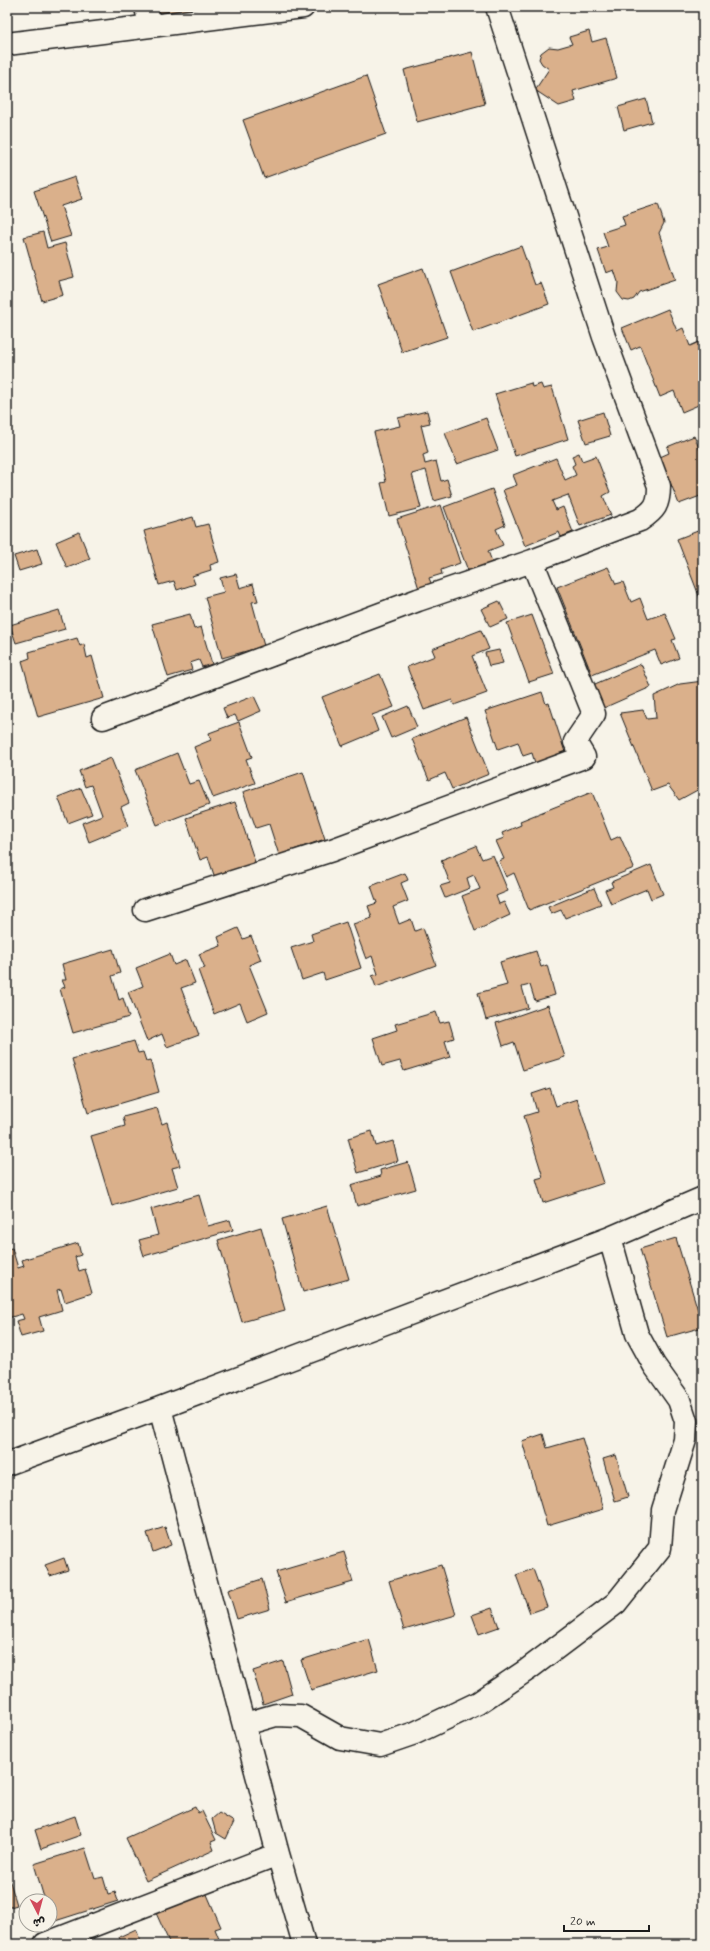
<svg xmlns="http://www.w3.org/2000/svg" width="710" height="1951" viewBox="0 0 710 1951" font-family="Mynerve,'Playpen Sans Arabic',sans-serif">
  <rect width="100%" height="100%" fill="#f7f3e8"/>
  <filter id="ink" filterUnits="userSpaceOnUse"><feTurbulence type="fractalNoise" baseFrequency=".025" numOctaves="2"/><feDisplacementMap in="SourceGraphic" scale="8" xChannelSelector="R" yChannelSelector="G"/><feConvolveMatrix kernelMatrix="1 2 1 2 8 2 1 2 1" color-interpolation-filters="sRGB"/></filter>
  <g filter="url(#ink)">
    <path fill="#dab08b" stroke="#1c1c1c" d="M154,7H210L155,14Z
      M589,31L592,42L606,38L617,78L573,91L576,101L559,106L535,90L549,69L542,64L539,59L541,53L549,47L558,48L572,44L569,37Z
      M472,52L485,104L417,122L404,70Z
      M366,76L386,134L264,178L243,120Z
      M646,99L652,122L624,130L618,107Z
      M75,177L82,199L61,206L71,236L51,242L34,191Z
      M658,204L664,223L659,233L675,280L639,292L634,299L629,301L623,300L617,292L618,282L614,270L606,273L598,250L608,247L603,232L625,225L622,216Z
      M43,232L47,248L65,243L74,277L59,281L63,295L42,301L24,237Z
      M521,246L535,285L541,283L549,304L473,332L451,272Z
      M423,268L447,337L402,352L378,284Z
      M668,309L677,331L683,328L690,346L699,342L703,353V403L682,412L674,391L660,397L640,346L631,350L622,328Z
      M531,383L532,387L541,384L543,389L552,387L568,439L515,456L495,394Z
      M427,411L430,423L421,425L428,453L423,455L425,464L436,461L441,481L447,479L452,496L434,501L426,470L412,474L421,508L389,516L381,483L386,482L374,432L400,426L398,418Z
      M603,412L610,436L586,443L578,420Z
      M486,418L498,450L457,464L445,433Z
      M694,436L700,450L703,449V495L679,504L660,457L669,453L667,447Z
      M579,453L582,461L596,456L610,492L603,496L611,515L580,526L568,495L552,501L556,510L563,507L573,532L561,537L559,532L525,546L503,490L517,485L513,475L556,458L565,480L576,475L572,466L575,464L572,456Z
      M492,489L505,525L496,529L503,545L488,551L494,567L470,576L444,507Z
      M441,505L460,563L441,570L442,574L429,578L433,588L420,592L397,519Z
      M193,517L196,527L208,524L219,562L210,565L211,570L192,576L195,584L177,590L174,581L159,585L144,531Z
      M703,529V606L677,539Z
      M79,532L90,559L67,568L56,542Z
      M37,549L42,564L19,571L14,556Z
      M608,567L616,584L623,582L631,602L640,598L648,619L665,613L676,639L672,640L679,658L661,665L655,650L592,675L557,587Z
      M236,574L240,588L253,584L258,601L252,602L264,646L222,658L205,597L224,592L220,578Z
      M499,601L508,619L490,627L481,609Z
      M59,610L65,629L16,643L10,625Z
      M190,614L194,629L201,627L212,664L202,667L199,660L190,663L192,670L168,677L152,624Z
      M532,615L554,674L529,682L507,623Z
      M481,630L489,649L472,656L487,693L454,705L452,700L424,710L407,667L435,656L432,649Z
      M77,638L80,646L84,644L87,658L92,656L104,698L38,717L22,661L30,658L29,652Z
      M499,650L503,663L489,666L485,653Z
      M641,664L651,687L599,710L588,687Z
      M380,674L394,707L372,715L378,731L342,746L322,697Z
      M703,681V787L679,800L668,785L652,791L620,713L643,710L647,719L656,718L654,696L680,684Z
      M542,692L546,704L549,703L565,752L535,763L532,753L523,756L518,742L498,749L485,711Z
      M254,696L261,711L238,721L235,715L227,718L223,708Z
      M408,706L417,727L391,738L382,717Z
      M466,717L489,774L452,789L445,773L429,780L412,739Z
      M239,722L252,757L246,759L255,783L213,798L194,747L211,740L209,733Z
      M177,753L189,784L199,781L209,805L157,825L135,770Z
      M111,758L129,803L121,807L128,826L89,842L82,823L102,815L91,785L85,787L79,771Z
      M303,772L325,839L279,855L269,824L256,828L243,792Z
      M81,788L92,814L68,823L58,797Z
      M592,792L611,840L620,836L634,868L529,910L514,873L506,877L499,861L504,859L496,841L504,838L502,833L521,825L520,821Z
      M235,802L256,865L215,878L208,857L200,860L186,818Z
      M476,846L482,859L493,855L508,891L496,896L499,904L504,902L510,915L475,931L462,896L480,889L474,875L467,878L470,888L445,898L440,886L450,883L441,860Z
      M651,865L663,894L651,899L647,889L611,904L605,890L613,887L611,882Z
      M405,873L408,880L401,883L408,901L393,907L399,924L411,919L415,931L423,928L436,965L376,987L372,976L378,974L372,956L366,959L353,924L372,918L368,906L377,903L371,886Z
      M594,888L601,904L565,918L561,910L551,914L548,907Z
      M346,922L361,968L325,980L323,973L302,980L291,948L313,941L311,934Z
      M238,928L243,939L251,936L261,960L249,965L268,1012L247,1021L240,1003L214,1014L198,970L205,968L199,954L221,946L218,937Z
      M113,949L120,973L112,976L119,1000L123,998L129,1017L73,1033L60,989L65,987L62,980H66L62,964Z
      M536,951L541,967L547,965L555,995L535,1001L530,985L522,987L528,1008L486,1020L478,993L507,985L500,962Z
      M170,954L174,965L186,960L195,983L181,988L199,1035L167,1047L162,1034L147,1041L128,992L143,986L136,968Z
      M548,1005L565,1057L523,1070L514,1042L503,1046L496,1023Z
      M436,1012L440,1023L449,1021L454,1038L445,1041L450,1057L404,1071L400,1061L382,1066L373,1038L397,1030L395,1024Z
      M134,1041L138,1053L143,1052L146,1061L150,1060L159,1092L88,1113L72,1059Z
      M550,1088L556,1106L577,1099L604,1183L543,1203L536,1179L543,1177L524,1116L537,1112L532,1094Z
      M157,1108L162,1124L167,1122L180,1166L172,1168L178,1187L112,1206L91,1136L125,1126L123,1117Z
      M372,1131L376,1146L393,1141L398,1161L358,1173L348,1138Z
      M408,1162L416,1189L357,1206L351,1185L381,1176L380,1170Z
      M199,1195L208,1226L230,1220L233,1230L144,1256L139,1240L158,1235L151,1209Z
      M327,1206L349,1279L303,1292L282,1219Z
      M261,1227L285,1310L242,1322L218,1240Z
      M676,1238L703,1327L667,1337L640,1249Z
      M78,1243L81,1255L75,1257L79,1271L85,1269L92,1293L65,1302L61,1289L57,1290L62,1310L39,1317L43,1331L21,1337L16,1321L24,1319L22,1314L8,1318L7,1313V1271H9L7,1264V1249L12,1248L18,1268L24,1266L22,1260Z
      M543,1434L547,1448L582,1438L604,1509L547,1526L522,1441Z
      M616,1455L628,1497L615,1501L603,1459Z
      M165,1527L171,1545L153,1552L147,1533Z
      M344,1552L353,1582L286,1602L276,1572Z
      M64,1558L68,1570L50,1576L45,1565Z
      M441,1565L456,1615L404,1630L389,1581Z
      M533,1569L547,1607L530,1613L516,1575Z
      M262,1579L270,1609L237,1619L228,1590Z
      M492,1608L499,1627L479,1634L472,1615Z
      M369,1639L378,1670L311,1690L301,1660Z
      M283,1661L292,1694L263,1704L253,1671Z
      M195,1807L198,1813L202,1811L216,1840L211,1842L214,1850L146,1881L126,1838Z
      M219,1813L234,1822L226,1839L216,1833L212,1819Z
      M75,1816L81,1835L41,1849L35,1830Z
      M85,1848L95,1879L103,1877L108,1894L115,1892L118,1901L52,1922L50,1901H45L34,1864Z
      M7,1872L17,1905L7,1908Z
      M206,1892L221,1927L215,1929L221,1944H170L156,1913Z
      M136,1929L141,1942L122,1944L119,1937Z"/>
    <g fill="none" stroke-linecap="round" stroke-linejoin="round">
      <defs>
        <path id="minor" d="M146,7L150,26
          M7,44L303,7
          M103,718L418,600L532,561L640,520C655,510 659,505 659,486L604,337L497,7
          M145,910L332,850L584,757L575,742L594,714L532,561
          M160,1408L610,1238L703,1198
          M7,1464L160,1408L278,1854L304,1944
          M245,1724L276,1715L301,1716L340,1738L380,1745L415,1733L478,1703L527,1670L616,1603L660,1548L663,1510L685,1440L686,1421L679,1400L654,1365L637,1334L610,1238
          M45,1944L278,1854"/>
      </defs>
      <use href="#minor" stroke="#1c1c1c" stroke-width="25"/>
      <use href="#minor" stroke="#f7f3e8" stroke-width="22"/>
    </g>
  </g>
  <rect width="710" height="1951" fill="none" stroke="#f7f3e8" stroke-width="24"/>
  <rect x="12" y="12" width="686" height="1927" fill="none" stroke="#1c1c1c" stroke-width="1.5" filter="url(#ink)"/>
  <g transform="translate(38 1913) rotate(174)"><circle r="19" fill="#f7f3e8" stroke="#9f9d96"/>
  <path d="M0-3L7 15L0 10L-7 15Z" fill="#d1495b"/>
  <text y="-6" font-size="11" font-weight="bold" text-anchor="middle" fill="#1c1c1c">ش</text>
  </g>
  <path d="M564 1925v6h85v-6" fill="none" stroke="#1c1c1c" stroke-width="2"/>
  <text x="570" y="1925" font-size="12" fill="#1c1c1c" stroke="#f7f3e8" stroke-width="3" paint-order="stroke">20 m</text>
</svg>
